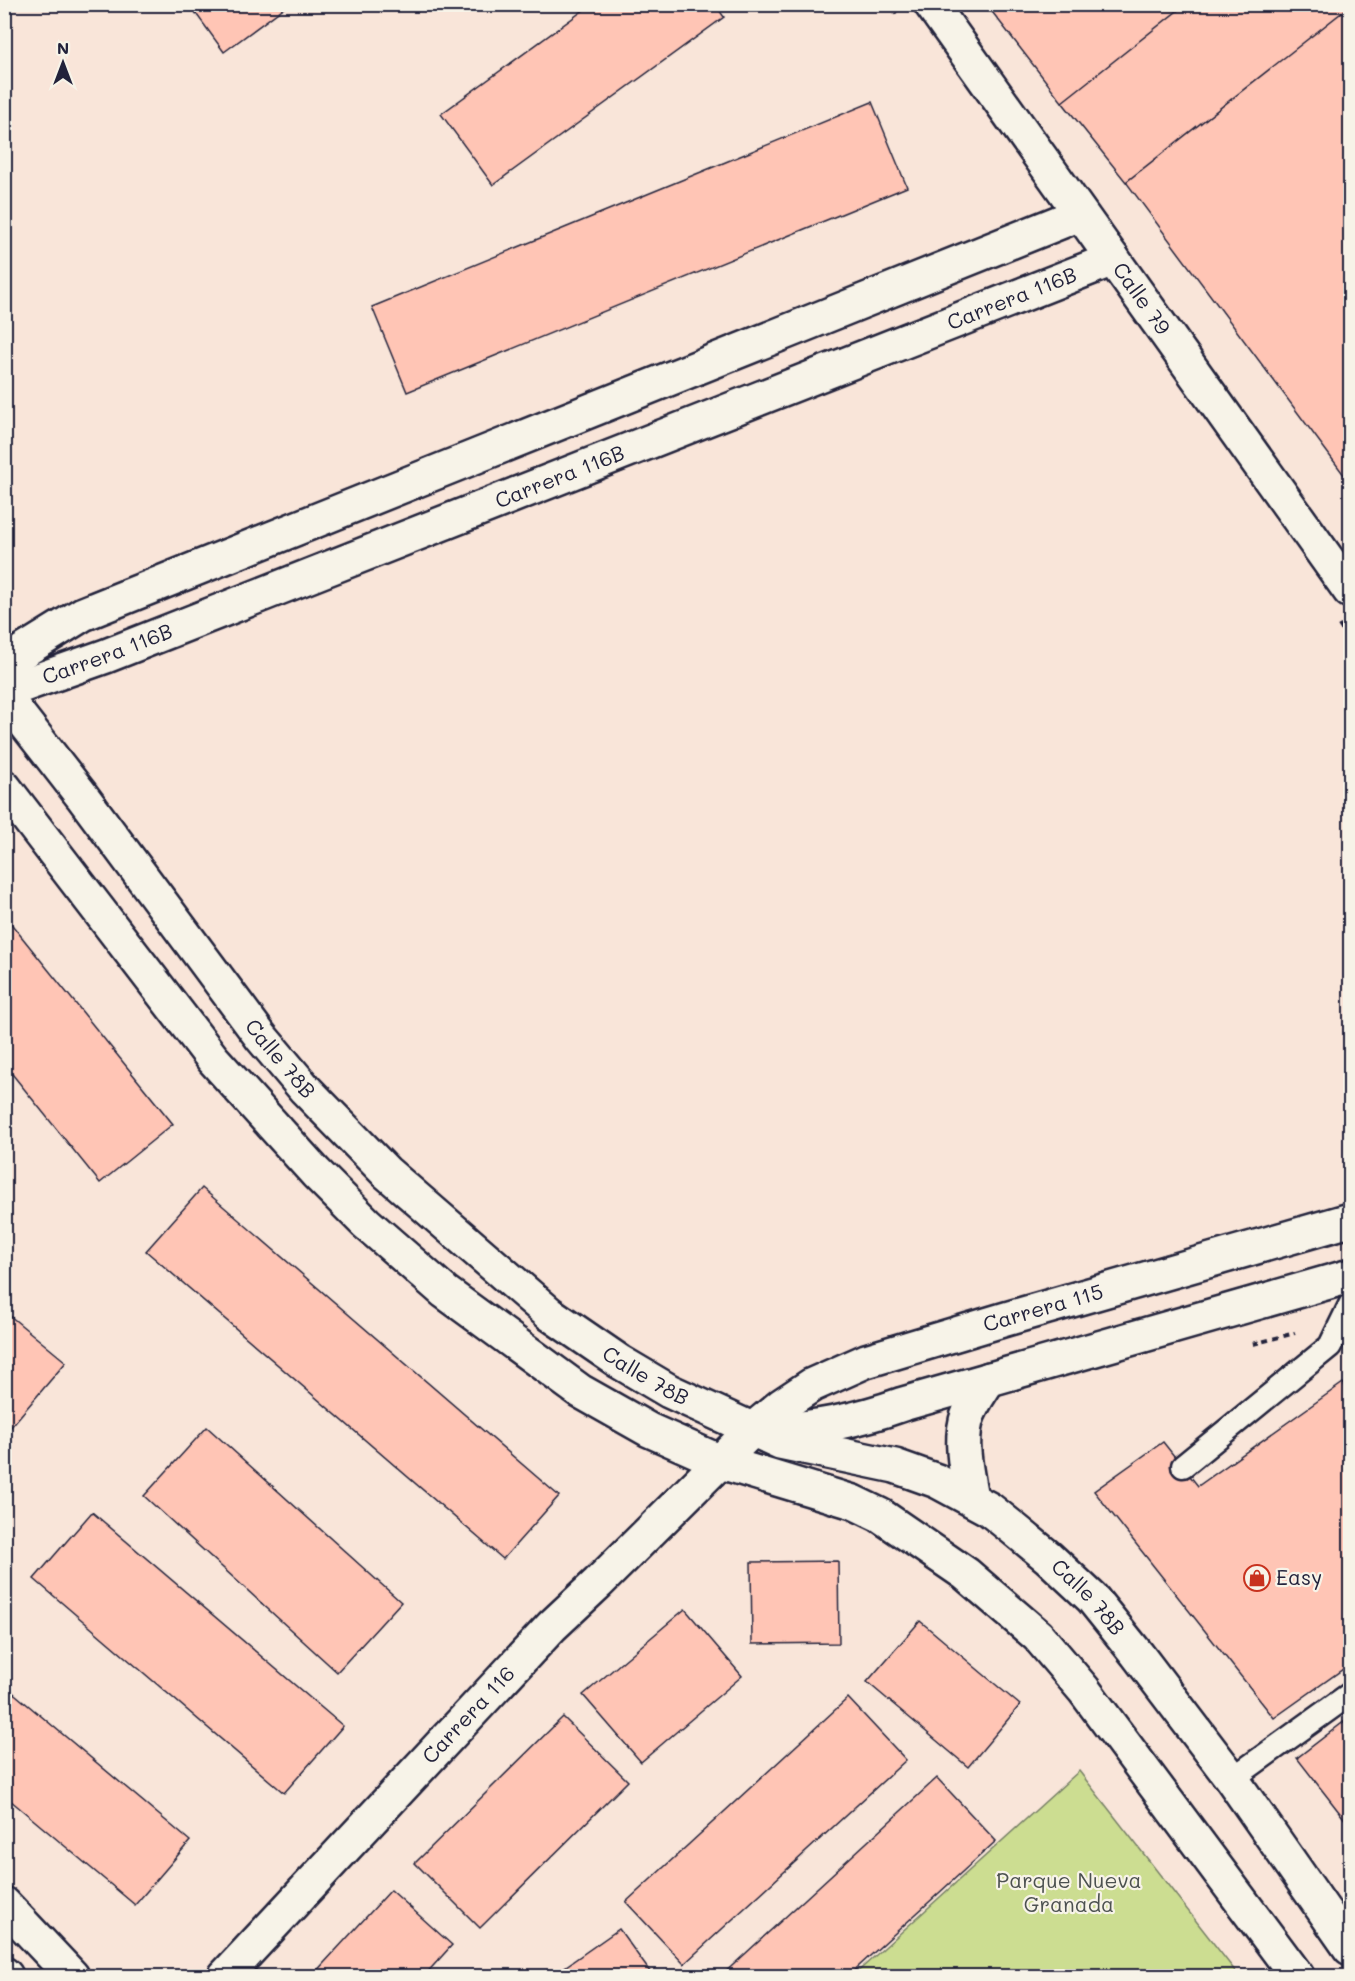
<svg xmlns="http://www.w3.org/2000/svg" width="1355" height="1981" viewBox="0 0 1355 1981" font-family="Mali,sans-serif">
  <rect width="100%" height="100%" fill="#f9e5d9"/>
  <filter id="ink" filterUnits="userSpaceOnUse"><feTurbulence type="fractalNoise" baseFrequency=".0167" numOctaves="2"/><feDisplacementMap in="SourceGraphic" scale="12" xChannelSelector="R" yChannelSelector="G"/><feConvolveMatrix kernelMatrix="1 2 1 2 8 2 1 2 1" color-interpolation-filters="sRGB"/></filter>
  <g filter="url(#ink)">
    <path fill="#ccdd91" stroke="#778066" stroke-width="1.5" d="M1079,1771L1239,1976H853Z"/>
    <path fill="#ffc5b5" stroke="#22223b" stroke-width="1.5" d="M189,4H289L224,52Z
      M592,4H715L724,17L493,185L441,114Z
      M986,4H1186L1062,102Z
      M1186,4L1350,6L1126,182L1062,102Z
      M1350,6V483L1126,182Z
      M872,102L907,187L407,392L372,307Z
      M4,915L173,1124L100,1183L4,1064Z
      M202,1188L559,1496L503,1559L146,1251Z
      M4,1311L66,1362L4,1435Z
      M1343,1383L1350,1393V1664L1274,1718L1094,1491L1163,1442L1198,1486Z
      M207,1427L401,1602L337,1672L144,1496Z
      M92,1512L343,1726L284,1793L34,1579Z
      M838,1561L839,1643L752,1644L751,1562Z
      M685,1609L742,1676L641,1762L583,1695Z
      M920,1621L1020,1705L968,1767L867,1682Z
      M4,1685L190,1841L135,1905L4,1795Z
      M848,1698L906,1760L684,1964L626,1902Z
      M563,1717L628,1781L480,1928L415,1863Z
      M1350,1717V1826L1297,1758Z
      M937,1778L996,1841L848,1976H721Z
      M391,1890L452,1945L424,1976H312Z
      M619,1929L653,1976H552Z"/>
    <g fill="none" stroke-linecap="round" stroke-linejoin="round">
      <defs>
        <path id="lane" d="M1183,1466L1330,1346L1350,1305
          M1232,1779L1350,1694"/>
        <g id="street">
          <path d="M4,663L83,614L1080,214"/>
          <path id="s1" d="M4,692L106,656L1113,259"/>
        </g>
        <g id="secondary">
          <path id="s2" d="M931,4L1350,591"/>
          <path id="s3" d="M4,696L82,796L261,1037L305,1089L386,1172L550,1314L620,1362L669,1391L780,1442L895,1466L937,1481L989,1509L1014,1529L1048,1557L1092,1598L1137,1654L1232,1779L1350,1948"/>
          <path d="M4,787L213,1059L316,1173L366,1223L445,1292L580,1391L649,1430L721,1462L853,1502L880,1515L966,1574L1038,1636L1084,1690L1297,1976"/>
          <path d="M772,1430C817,1429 861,1419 903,1404L1350,1276"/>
          <path d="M971,1498C967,1474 960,1446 966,1421C970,1406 980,1393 989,1379"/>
          <path d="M4,1904L72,1976"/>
          <path d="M4,1974L6,1976"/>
          <path id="s4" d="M225,1976L552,1626L598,1583L752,1430L782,1405L812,1385L866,1361L1006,1319L1350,1220"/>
        </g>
      </defs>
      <use href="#lane" stroke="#22223b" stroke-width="27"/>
      <use href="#street" stroke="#22223b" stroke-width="38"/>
      <use href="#secondary" stroke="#22223b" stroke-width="38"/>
      <path stroke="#22223b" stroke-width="4" stroke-dasharray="6 4.5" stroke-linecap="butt" d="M889,4L896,14
        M1339,625L1350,642
        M1253,1344L1295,1333"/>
      <use href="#lane" stroke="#f7f3e8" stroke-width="22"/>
      <use href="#street" stroke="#f7f3e8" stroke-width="33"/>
      <use href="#secondary" stroke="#f7f3e8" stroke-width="33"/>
    </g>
  </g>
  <defs>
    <symbol id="shop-ring" viewBox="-11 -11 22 22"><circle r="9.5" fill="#f7f3e8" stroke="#c8321e" stroke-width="1.5"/><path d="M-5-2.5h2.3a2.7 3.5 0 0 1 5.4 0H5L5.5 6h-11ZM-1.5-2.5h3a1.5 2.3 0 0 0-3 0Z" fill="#c8321e"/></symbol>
  </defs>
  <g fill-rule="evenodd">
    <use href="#shop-ring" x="1242" y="1563" width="30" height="30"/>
  </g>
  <g text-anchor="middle" stroke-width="4.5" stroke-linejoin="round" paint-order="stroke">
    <g font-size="21" fill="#22223b" stroke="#f7f3e8">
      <text dy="7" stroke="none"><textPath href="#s2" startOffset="362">Calle 79</textPath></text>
      <text dy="7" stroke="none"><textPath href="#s1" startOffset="1082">Carrera 116B</textPath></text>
      <text dy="7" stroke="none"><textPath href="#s1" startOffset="596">Carrera 116B</textPath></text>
      <text dy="7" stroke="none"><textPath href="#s1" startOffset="110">Carrera 116B</textPath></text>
      <text dy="7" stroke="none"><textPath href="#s3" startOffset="456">Calle 78B</textPath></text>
      <text dy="7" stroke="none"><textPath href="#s4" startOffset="1078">Carrera 115</textPath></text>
      <text dy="7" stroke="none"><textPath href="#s3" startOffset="942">Calle 78B</textPath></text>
      <text dy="7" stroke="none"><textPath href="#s3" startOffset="1446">Calle 78B</textPath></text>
      <text dy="7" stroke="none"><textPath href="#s4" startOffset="357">Carrera 116</textPath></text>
    </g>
    <g font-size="21" fill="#22223b" stroke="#f7f3e8" text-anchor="start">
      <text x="1276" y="1585">Easy</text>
    </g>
    <g font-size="21" fill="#4c5150" stroke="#f7f3e8">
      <text x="1069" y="1888">Parque Nueva<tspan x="1069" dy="24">Granada</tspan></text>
    </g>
  </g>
  <rect width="1355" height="1981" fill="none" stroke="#f7f3e8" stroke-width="24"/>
  <rect x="12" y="12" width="1331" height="1957" fill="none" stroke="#22223b" stroke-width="2" filter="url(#ink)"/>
  <g transform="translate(63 63)" stroke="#f7f3e8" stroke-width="4.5" paint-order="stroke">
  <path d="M0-4.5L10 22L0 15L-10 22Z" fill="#22223b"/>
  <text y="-9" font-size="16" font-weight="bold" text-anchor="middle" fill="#22223b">N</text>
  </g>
</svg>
